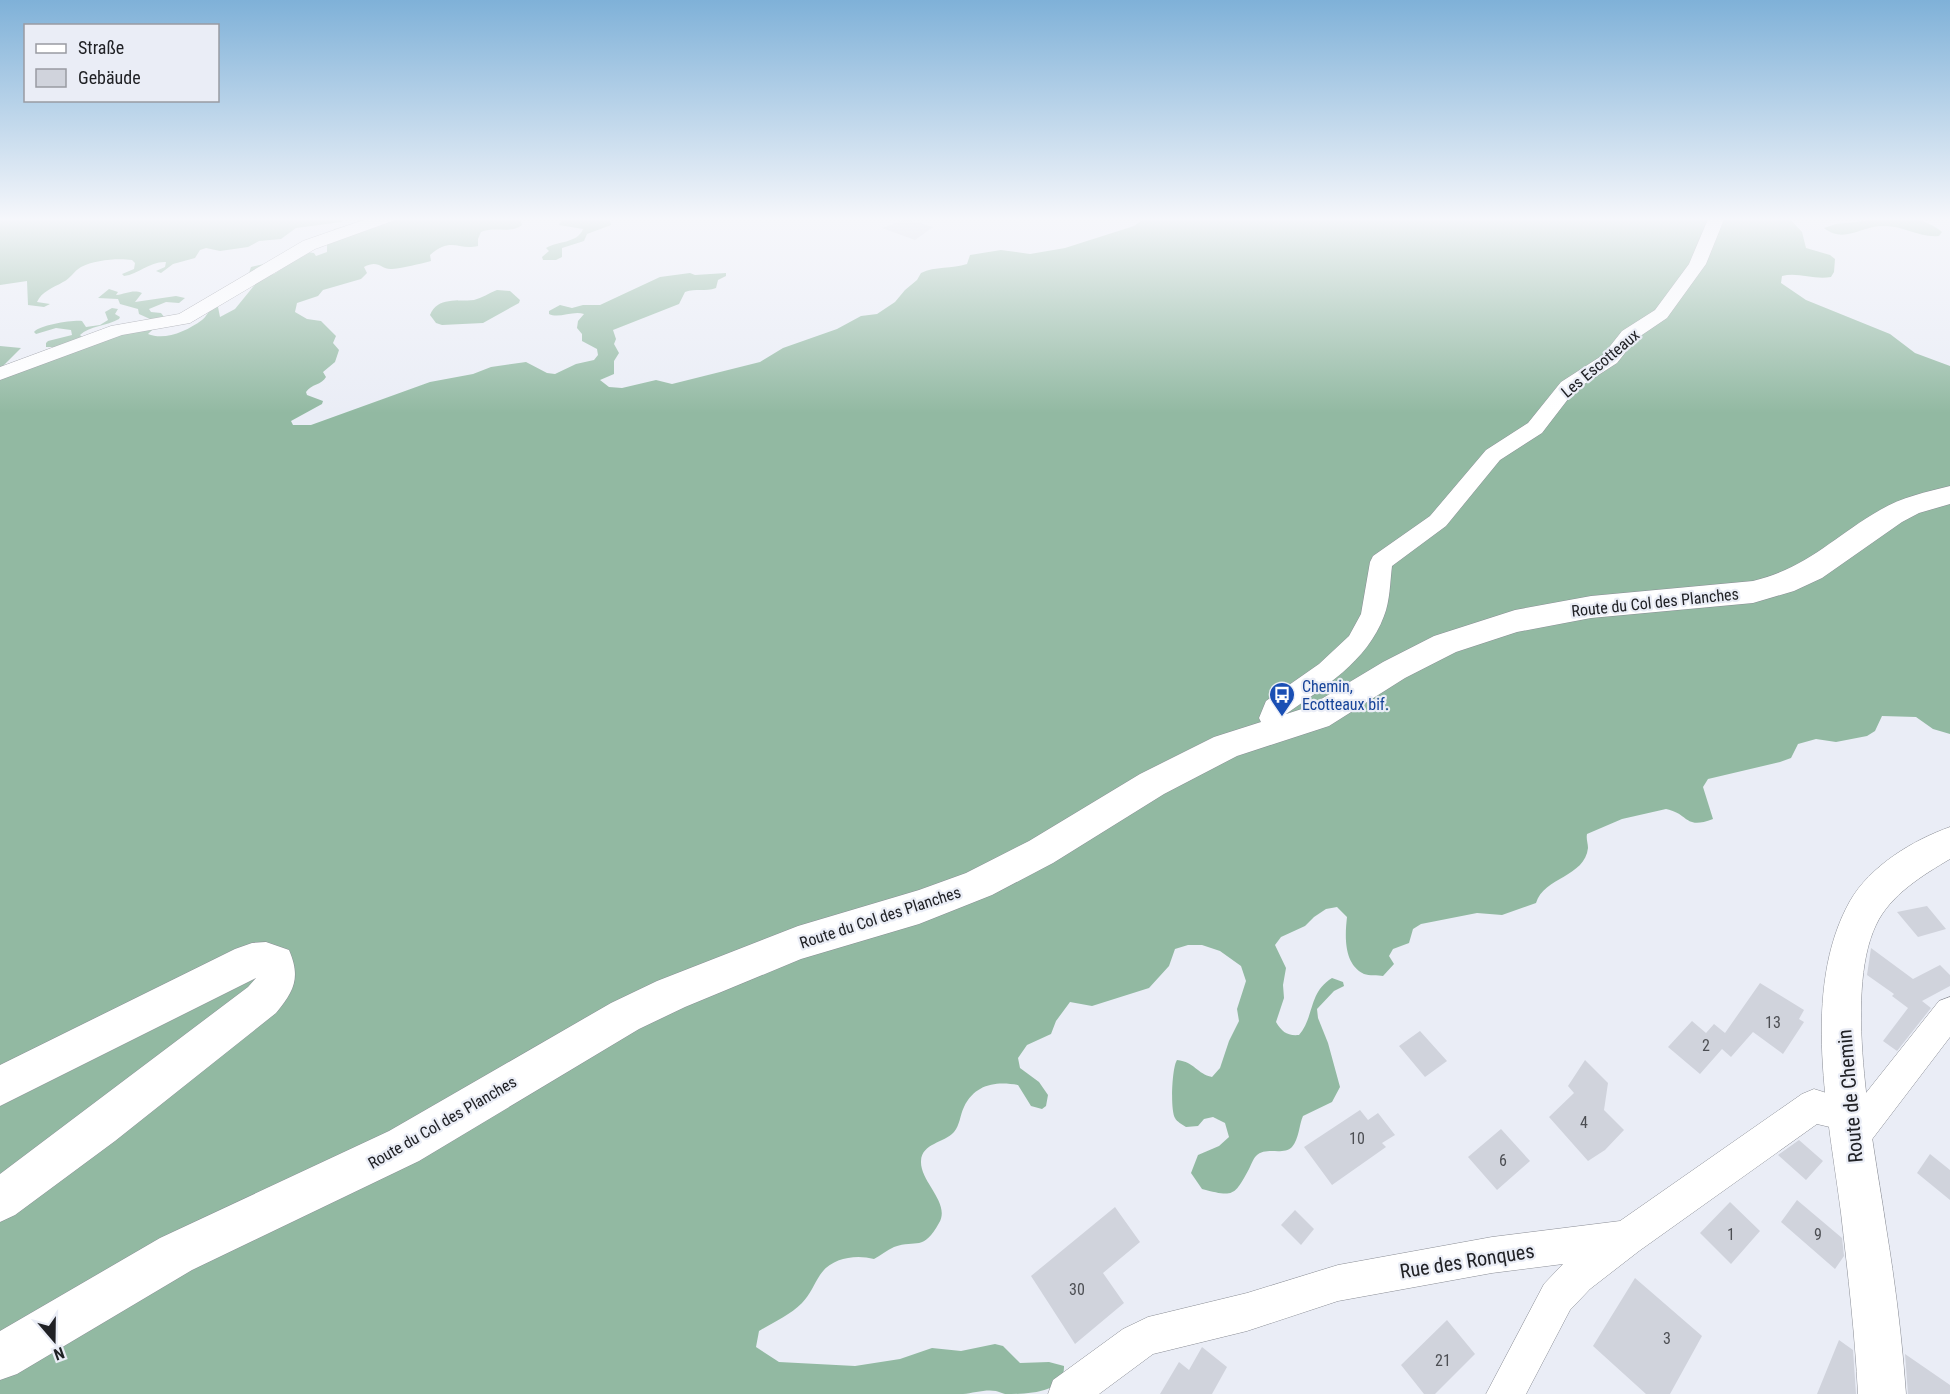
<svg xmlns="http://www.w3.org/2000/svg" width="1950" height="1394" viewBox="0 0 1950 1394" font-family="'Roboto Condensed',sans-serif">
  <rect width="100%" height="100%" fill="#eaedf6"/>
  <path fill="#92b9a2" d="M0,217H350L341,222L296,228L281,239L259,241L248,247L220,251L206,248L200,250L195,258L173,264L161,273L156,271L165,267L166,262C150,261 139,274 124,276L122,274L134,269L135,263L132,260C118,258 94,260 81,267C74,271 70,279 63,282C53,288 42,291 37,302L50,304L44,307L28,305L27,281L0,285Z
    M381,217H520L522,225C511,234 494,226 481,232L478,239V246C458,251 452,236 430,255L431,261C419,264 404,268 392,269C381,270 379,259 364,267L367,273L361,279L323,290L318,296L297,303L295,312L307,319L321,321L336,336L333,343L339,350L335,362L323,372L326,377C322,385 311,384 306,392L307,395L323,401L322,404L291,421L293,425H311L430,382L473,374L491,367L526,362L547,373L555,374L576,364L594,360L598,355L597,349L582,341V334L577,328L578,321L584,314C573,310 559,319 549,314V311L560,305L572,308L583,305H600L660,277L690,273L695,275L726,273V276L718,280L716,288C705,292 696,288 685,292L679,304L613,330L616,339L614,344L619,353L614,361V374L600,380L609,387L622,388L656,380L672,384L760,362L783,348L837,329L861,316L877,314L895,302L905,290L917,280L921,273C935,266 952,269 967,264L970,255L1001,250L1030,254L1065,248L1134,226L1146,217H1788L1802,232L1806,248L1830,255L1835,259L1834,272L1831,277C1814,280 1798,272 1782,276L1781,283L1806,300L1890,334L1915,353L1950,366V734L1933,729L1916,717L1882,716L1875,731L1867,736L1836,742L1816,739L1798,744L1791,758L1780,762L1708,779L1703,787L1713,819C1684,830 1690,814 1666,809L1622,819L1587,834C1586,839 1588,843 1588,848C1585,877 1544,877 1536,903L1502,915L1477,913L1421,924L1413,929L1409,943L1393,949L1389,956L1394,964L1383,976C1378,975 1369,976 1364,974C1343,964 1345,935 1347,917L1337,907L1326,909L1314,917L1305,926L1281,937L1275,945L1286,968L1283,985L1284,998L1276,1022C1282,1032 1287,1036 1299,1035C1315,1016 1308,993 1332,978L1343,982L1344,986L1334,991L1317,1009L1318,1018L1328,1043L1340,1087L1332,1102L1303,1116C1299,1125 1299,1139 1292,1147C1283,1156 1266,1146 1256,1156C1253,1159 1251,1165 1249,1169C1234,1197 1233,1197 1202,1189L1191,1173L1198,1155L1219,1146L1229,1137L1225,1123L1213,1117L1204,1119L1198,1126L1186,1127C1182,1124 1177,1122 1175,1118C1170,1110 1172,1067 1177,1060C1195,1062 1197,1074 1212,1077L1220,1068L1229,1041L1239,1021L1237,1009L1246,981L1241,966L1220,951L1202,945H1188L1175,949L1169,966L1149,988L1092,1006L1070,1002L1056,1021L1051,1034L1027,1045L1018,1058L1020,1068L1039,1082L1048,1095L1046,1106L1042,1109L1031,1106L1018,1085C996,1081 975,1084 964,1107C960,1115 960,1125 954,1132C944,1143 922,1143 921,1161C920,1182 951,1203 939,1223C923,1252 917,1239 894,1247C887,1250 880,1256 874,1259C855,1254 831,1258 820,1275C814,1284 810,1295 802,1303C790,1315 774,1322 759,1331L756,1347L779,1362L855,1366L900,1359L932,1348L961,1351L995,1344L1003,1346L1020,1363L1049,1362L1064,1366C1065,1394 1027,1394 1005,1394C1004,1394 997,1391 996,1391C986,1389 973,1393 963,1394H0V346L21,348L1,368L60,347H46V343L48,341L72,335L71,330L56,328L36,334L34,332C40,325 72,320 82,321L86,327L100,325L108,320L105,312L112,308L118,309L115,314L120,317L119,319C107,326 89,326 80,335L82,337L150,319L139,314L138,309L120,304L118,299L98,298L109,289L118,292L116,295C126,294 133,289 142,293L135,302L176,296L185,298L179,303L166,302L149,309L151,312L161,313L165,318L148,334C165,341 187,331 202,320C207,316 209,310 214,306L218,307L220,317L235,309L257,282L249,273L251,267L264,264L267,265L268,275L274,274L307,252L314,253L316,256L327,252V240L334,229Z
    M615,217L610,220L611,225L587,234L584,241L562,248V257L556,260H543L542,257L549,251L546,248C558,241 578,243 583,229L559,225L563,218Z
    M1876,217C1900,217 1923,216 1942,232L1939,236C1920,238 1902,225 1883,226C1861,226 1844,244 1824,228L1836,224L1874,220Z
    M497,290L510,291L520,300L519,303L483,323L442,325L436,323L430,315C438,296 457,302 474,300C482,298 489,293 497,290Z"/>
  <path fill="#d0d3dc" d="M906,219L933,227L915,240L882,228Z
    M1927,906L1946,929L1918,937L1897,912Z
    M1871,948L1913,979L1940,965L1950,975V986L1922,1001L1931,1008L1897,1051L1883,1041L1908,1008L1892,996L1894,994L1867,975Z
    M1760,983L1804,1010L1799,1019L1804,1022L1783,1054L1753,1032L1731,1057L1722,1049L1700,1074L1668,1047L1692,1021L1706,1033L1714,1024L1725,1033Z
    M1420,1031L1447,1061L1425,1077L1399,1046Z
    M1585,1060L1608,1083L1604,1110L1624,1130L1605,1150L1588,1161L1549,1117L1574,1093L1568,1086Z
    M1360,1110L1368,1120L1378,1113L1395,1135L1382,1143L1386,1147L1332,1185L1304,1147Z
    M1501,1129L1530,1161L1497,1190L1468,1157Z
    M1799,1140L1823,1161L1806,1180L1778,1155Z
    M1930,1154L1950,1170V1200L1917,1173Z
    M1797,1200L1842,1238L1844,1256L1835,1269L1781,1222Z
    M1730,1202L1760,1231L1731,1264L1700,1233Z
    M1115,1207L1140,1242L1103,1273L1124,1303L1075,1344L1031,1276Z
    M1295,1210L1314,1229L1301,1245L1281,1225Z
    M1635,1278L1702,1336L1670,1394H1646L1593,1346Z
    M1447,1320L1475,1354L1435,1394H1424L1401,1365Z
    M1839,1340L1853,1350L1856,1394H1817Z
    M1202,1347L1227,1367L1212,1394H1160L1179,1362L1189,1370Z
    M1905,1354L1950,1385V1394H1908Z"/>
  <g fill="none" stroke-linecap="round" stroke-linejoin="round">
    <defs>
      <path id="minor" d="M372,217H397L395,220L315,249L190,323L122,335L0,380V367L111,326L179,314L303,241Z
        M1709,217H1725L1706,264L1667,318L1636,339L1617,363L1575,390L1542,433L1500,460L1446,526L1392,566C1390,582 1390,601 1384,616C1367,662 1324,687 1286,714L1285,718L1291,731L1287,738L1278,742L1269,738L1259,718L1266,701L1319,664L1349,636L1361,614L1370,562L1373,556L1430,516L1486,450L1528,423L1561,382L1603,355L1622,331L1655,310L1689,264Z
        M1950,997V1037L1870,1142C1857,1147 1852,1146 1839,1141L1834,1128L1817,1124L1639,1251L1590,1289L1570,1310L1526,1394H1486L1544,1284L1563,1264L1492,1273L1338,1301L1247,1331L1153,1354L1099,1394H1048L1053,1380L1123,1329L1148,1317L1247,1293L1338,1265L1492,1237L1620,1221L1802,1094L1814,1089L1858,1103L1939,1001Z"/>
      <path id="tertiary" d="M1950,486V504L1919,513L1902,522L1822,578L1794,591L1753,603L1591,618L1517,632L1456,652L1405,678L1329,726L1237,756L1164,794L1053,863L992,895L919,924L801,959L685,1007L639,1029L419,1161L192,1270L17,1374L0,1380V1331L160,1238L389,1131L611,1003L657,981L798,926L919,890L966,873L1029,841L1140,774L1214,737L1308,707L1383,662L1434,636L1515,610L1591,596L1753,581C1809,567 1833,537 1880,510C1902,497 1926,492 1950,486Z
        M1950,827V859C1923,875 1890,895 1876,925C1842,996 1875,1149 1886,1227C1895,1282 1902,1338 1906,1394H1858C1855,1334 1848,1274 1841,1213C1829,1118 1800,990 1850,901C1870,866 1913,840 1950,827Z
        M266,942L289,950C301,978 294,991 276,1013L115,1141L15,1215L0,1222V1174L248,987L256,978L0,1106V1065L235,949L252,943Z"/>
    </defs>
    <use href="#minor" stroke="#8a8d95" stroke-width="1"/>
    <use href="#tertiary" stroke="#8a8d95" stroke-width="1"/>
    <use href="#minor" fill="#fff" fill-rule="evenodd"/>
    <use href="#tertiary" fill="#fff" fill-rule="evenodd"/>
  </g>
  <linearGradient id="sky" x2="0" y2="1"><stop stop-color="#7fb1d8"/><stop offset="0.53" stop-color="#f6f7fb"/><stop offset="1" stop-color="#f6f7fb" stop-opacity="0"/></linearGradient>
  <rect width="1950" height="413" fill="url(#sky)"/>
  <defs>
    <symbol id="bus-pin" viewBox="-11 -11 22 30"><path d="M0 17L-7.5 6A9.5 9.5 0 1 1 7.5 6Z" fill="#1a4fb4" stroke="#eaedf6"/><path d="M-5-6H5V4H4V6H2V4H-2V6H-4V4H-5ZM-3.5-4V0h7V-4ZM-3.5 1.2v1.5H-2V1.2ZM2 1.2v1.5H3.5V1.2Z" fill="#fff"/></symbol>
  </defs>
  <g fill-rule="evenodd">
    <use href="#bus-pin" x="1267" y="680" width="30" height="40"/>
  </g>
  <g text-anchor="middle" stroke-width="4.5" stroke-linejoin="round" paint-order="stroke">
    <g font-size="16" fill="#202125" stroke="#eaedf6">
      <text transform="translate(1600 363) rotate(-40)" y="6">Les Escotteaux</text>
      <text transform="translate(1655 602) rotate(-6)" y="6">Route du Col des Planches</text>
      <text transform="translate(880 917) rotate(-18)" y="6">Route du Col des Planches</text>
      <text transform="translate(442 1122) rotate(-30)" y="6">Route du Col des Planches</text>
    </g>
    <g font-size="16" fill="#164399" stroke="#eaedf6" text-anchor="start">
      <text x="1302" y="692">Chemin,<tspan x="1302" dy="18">Ecotteaux bif.</tspan></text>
    </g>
    <g font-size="16" fill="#4c4e53">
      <text x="1773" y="1028">13</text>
      <text x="1706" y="1051">2</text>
      <text x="1584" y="1128">4</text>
      <text x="1357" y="1144">10</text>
      <text x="1503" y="1166">6</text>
      <text x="1731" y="1240">1</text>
      <text x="1818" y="1240">9</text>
      <text x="1077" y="1295">30</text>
      <text x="1667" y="1344">3</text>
      <text x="1443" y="1366">21</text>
    </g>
    <g font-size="20" fill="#202125" stroke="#eaedf6">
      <text transform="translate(1850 1096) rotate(-95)" y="7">Route de Chemin</text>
      <text transform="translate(1467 1261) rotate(-9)" y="7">Rue des Ronques</text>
    </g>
  </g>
  <rect x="24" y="24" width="195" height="78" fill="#eaedf6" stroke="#999ba2" stroke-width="1.5"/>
  <rect x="36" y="44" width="30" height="9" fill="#ffffff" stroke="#999ba2" stroke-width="1.5"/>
  <text x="78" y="54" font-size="18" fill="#202125">Straße</text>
  <rect x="36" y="69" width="30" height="18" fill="#d0d3dc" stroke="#999ba2" stroke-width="1.5"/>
  <text x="78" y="84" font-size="18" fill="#202125">Gebäude</text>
  <g transform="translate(54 1340) rotate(160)" stroke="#eaedf6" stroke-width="4.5" paint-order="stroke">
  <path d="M0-4.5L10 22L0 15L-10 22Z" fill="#202125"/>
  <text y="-9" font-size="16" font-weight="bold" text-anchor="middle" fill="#202125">N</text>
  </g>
</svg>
